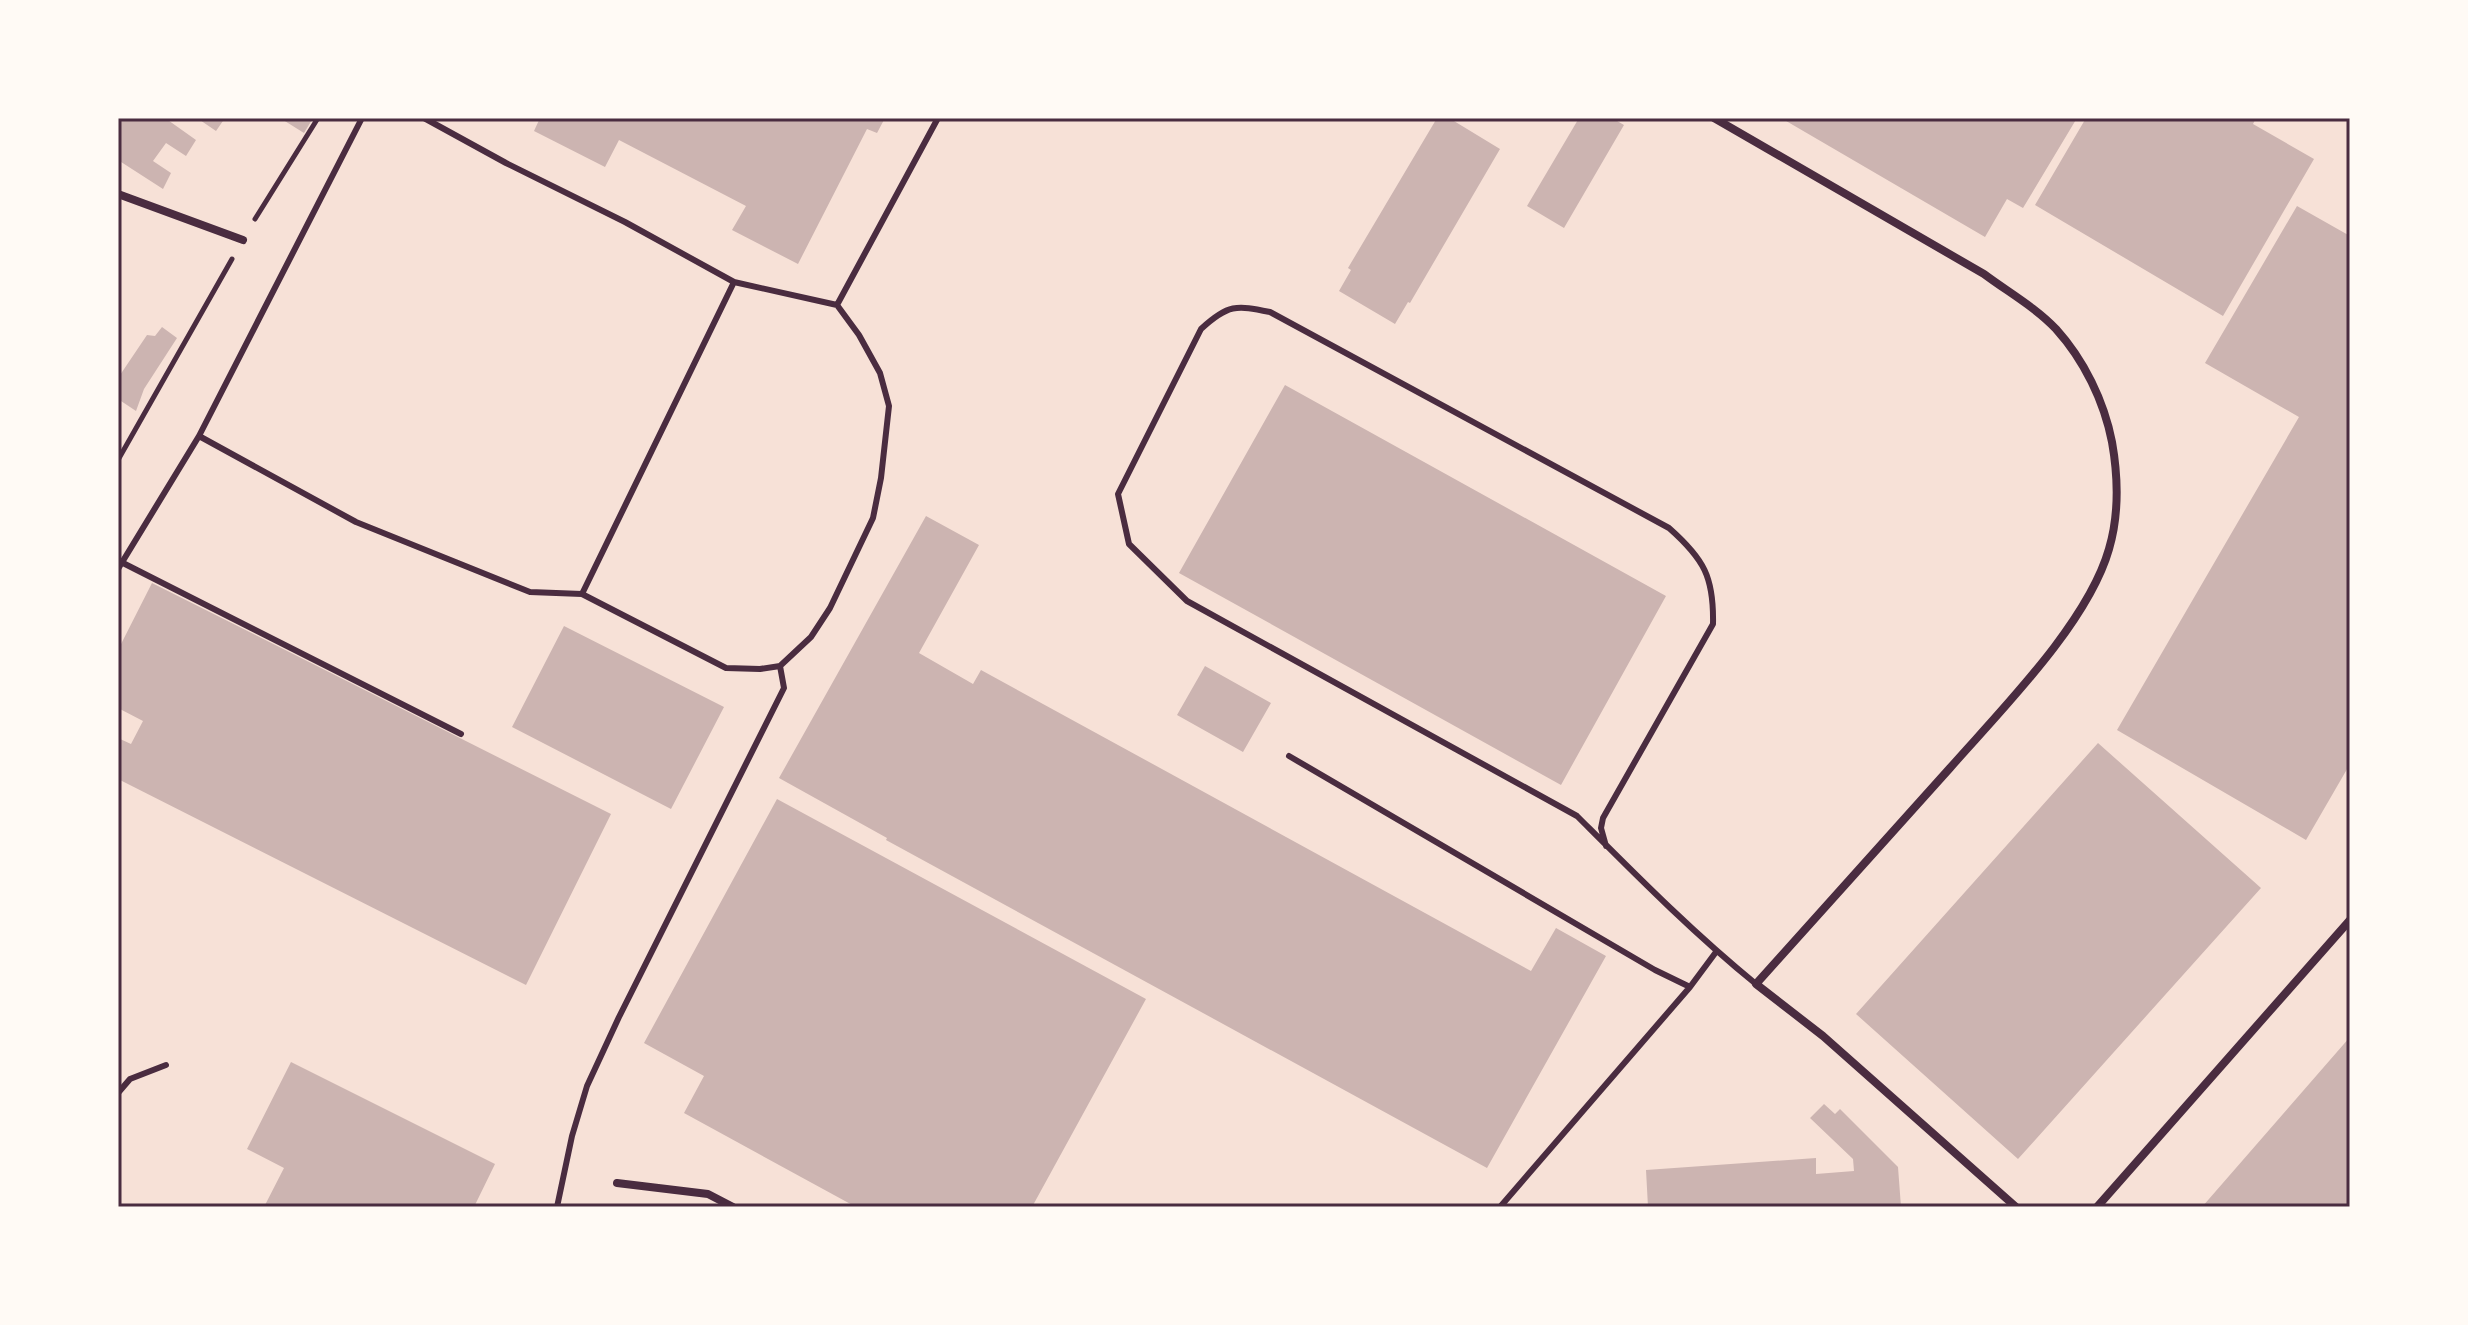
<svg xmlns="http://www.w3.org/2000/svg" width="2468" height="1325" viewBox="0 0 2468 1325" font-family="'Open Sans',sans-serif">
  <rect width="100%" height="100%" fill="#f7e1d7"/>
  <path fill="#ccb4b1" d="M122,118H165L196,140L186,156L166,143L153,161L171,173L163,189L118,160V124Z
    M197,118H225L216,131Z
    M280,118H313L304,133Z
    M540,118H885L877,133L867,129L798,264L732,230L746,206L619,140L605,167L534,131Z
    M1437,118H1449L1500,149L1410,303L1408,302L1395,324L1339,291L1351,270L1348,268Z
    M1579,118H1612L1624,125L1564,228L1527,206Z
    M1781,118H2077L2023,208L2007,199L1985,237Z
    M2086,118H2256L2253,124L2314,159L2223,316L2035,205Z
    M2297,206L2350,236V764L2306,840L2117,730L2299,417L2205,363Z
    M162,327L177,338L144,389L136,411L118,399V378L147,335L155,336Z
    M1285,385L1666,596L1561,785L1179,573Z
    M926,516L979,545L919,653L973,684L981,670L1531,971L1556,928L1606,956L1487,1168L886,840L887,838L779,778Z
    M152,583L611,814L526,985L118,779L121,767L118,766V738L131,744L143,721L118,708V650Z
    M564,626L724,707L671,809L512,727Z
    M1205,666L1271,703L1243,752L1177,715Z
    M2098,743L2261,888L2018,1159L1856,1014Z
    M777,799L1146,999L1032,1207H856L684,1113L704,1076L644,1043Z
    M2350,1037V1207H2202Z
    M291,1062L495,1164L474,1207H264L284,1168L247,1149Z
    M1824,1104L1835,1114L1840,1109L1898,1167L1901,1207H1648L1646,1170L1816,1158V1174L1854,1171L1853,1159L1810,1118Z"/>
  <g fill="none" stroke-linecap="round" stroke-linejoin="round">
    <path stroke="#4a2c40" stroke-width="5" d="M255,219L318,118
      M118,460L232,259"/>
    <path stroke="#4a2c40" stroke-width="6" d="M424,118L506,163L625,222L734,282L837,305L938,118
      M199,436L356,522L530,592L582,594L726,668L760,669L780,666L811,637L830,608L873,518L881,478L889,406L880,373L859,335L837,305
      M121,562L461,734
      M118,569L199,436L362,118
      M582,594L734,282
      M1289,756L1655,970L1690,987
      M1606,846L1601,828L1603,818L1713,624C1714,577 1704,559 1669,528L1270,312C1236,305 1228,304 1201,329L1118,494L1129,544L1187,601L1577,816C1635,874 1692,932 1756,984
      M118,1093L130,1079L166,1065
      M557,1207L572,1136L587,1086L619,1017L784,688L780,666
      M1500,1207L1690,987L1716,952"/>
    <path stroke="#4a2c40" stroke-width="8" d="M1714,118L1984,274C2008,292 2035,307 2056,329C2084,360 2104,401 2112,442C2118,476 2119,515 2109,549C2088,623 2001,710 1950,768C1885,840 1821,912 1756,984L1823,1036L2016,1207
      M118,194L243,240
      M617,1183L708,1194L733,1207
      M2097,1207L2350,920"/>
  </g>
  <rect width="2468" height="1325" fill="none" stroke="#fffaf5" stroke-width="240"/>
  <rect x="120" y="120" width="2228" height="1085" fill="none" stroke="#4a2c40" stroke-width="3"/>
</svg>
